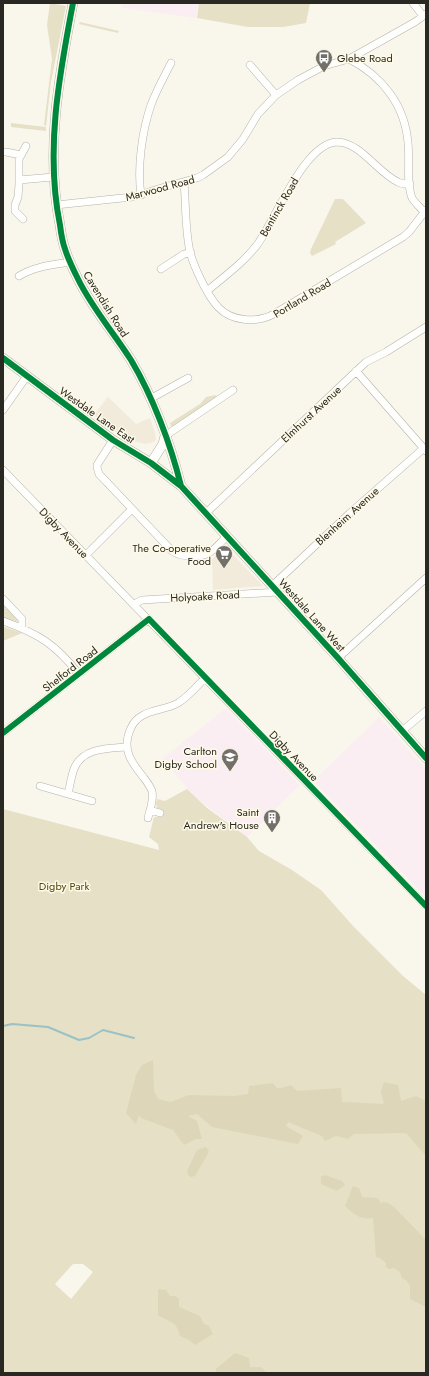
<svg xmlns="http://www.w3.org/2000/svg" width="429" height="1376" viewBox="0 0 429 1376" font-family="Jost,sans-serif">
  <rect width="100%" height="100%" fill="#f9f6ec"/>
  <path fill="#f2eada" d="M108,397L136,424L150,418L155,433L156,439L154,442L145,444L123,438L94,415Z
    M225,546L241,563L263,586L213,590L212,559Z"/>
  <path fill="#fbeef3" d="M123,3H198L196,18L122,8Z
    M226,708L300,785L247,837L195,797L162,759Z
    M379,717L426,769V897L313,781Z"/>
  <path fill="#e6e0c6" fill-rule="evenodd" d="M50,3L66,6L51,82L46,126L44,125L52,59L47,25Z
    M199,3H310L306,23L283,27H248L197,18Z
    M80,22L119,31L118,33L79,24Z
    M11,123L46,127V131L11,127Z
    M335,199H343L366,223L335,242L336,244L312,256L310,253L311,249Z
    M216,395L217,398L172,429L170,423L200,404L206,397Z
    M3,603L19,622L3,618Z
    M5,627L22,633L3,641V628Z
    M187,789L207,808L247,837L259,851L292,870L321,890L354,927L403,976L426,995V1373H3V809L159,850L158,844L149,837L154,817H162L164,813L161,809L157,808L156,804L157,799L165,801ZM73,1264H83L93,1272L71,1299L55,1284Z"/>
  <path fill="#ddd6b9" d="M153,1060L154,1091L158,1099L171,1102L189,1095L235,1096L248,1094L249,1086L273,1083L277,1088H282L291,1085L297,1091L341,1088L342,1102L384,1104L381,1091L384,1082L398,1085L401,1101L416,1096L426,1101V1156L406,1133L354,1134L348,1139L336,1136L325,1141L322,1136L288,1122L286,1126L303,1136L298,1144L212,1127L197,1114L188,1116L197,1121L202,1139H196L184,1145L173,1130L141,1118L139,1115L136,1124L126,1113L136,1075L142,1065Z
    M206,1147L209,1152L195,1176L191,1177L188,1175L187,1171L197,1150Z
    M325,1175L342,1181L345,1185L337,1191L321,1184V1177Z
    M353,1186L359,1188L362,1197L377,1198L381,1203L386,1202L393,1206L426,1240V1307L410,1299V1286L406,1280L402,1278L400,1272L394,1268L389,1269L386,1267V1263L380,1258L376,1257L373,1218C360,1220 355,1215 345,1206Z
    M158,1289L166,1290L170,1296H175L179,1299V1307L200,1316L204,1324L209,1326L213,1334L195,1345L189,1340L180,1336C177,1321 170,1323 158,1315Z
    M235,1353L249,1358L250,1367H261L267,1373H216V1369Z"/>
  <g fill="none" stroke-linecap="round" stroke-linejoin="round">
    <path stroke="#9ac2c6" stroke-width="2" d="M3,1026L12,1024L48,1027L79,1040L89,1038L103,1030L134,1038"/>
    <defs>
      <path id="minor" d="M413,3L423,16
        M349,59C382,76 405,105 408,143C410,159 406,183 412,198C415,203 420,207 424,212
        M250,65L276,95
        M6,152L21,155
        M19,180L53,177
        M184,182C186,205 185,229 190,252C194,267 207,295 218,307C232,322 257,323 274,314L403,237L409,232L426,210
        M141,195C137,168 142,131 151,105C156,91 164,77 171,63
        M56,205L132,197L168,186L197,178L203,175L228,157L243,139L258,114L276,95L298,80L324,66L349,59L415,22L426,14
        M23,219L15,211V205L18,197L19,184V159L26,146
        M161,269L184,254L191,253
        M19,276C35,266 53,265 70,262
        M207,291C225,276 243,263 257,245C275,221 304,143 337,142C360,142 378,173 398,182C401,184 406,184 410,184
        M356,371L426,451
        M150,399L188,378
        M3,410L27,376
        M165,436L233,390
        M113,440L97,465V467L99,474L172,551C178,555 183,556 190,556C211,557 213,550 227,536
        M3,470L426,906
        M206,513L366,362L386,352L426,327
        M86,555L132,509
        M272,586L350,513L424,448
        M3,599L22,619V628
        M134,604L142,600L278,592
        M3,621C39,634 55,644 79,674
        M338,658L426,578
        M402,731L426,711
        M3,733L149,619
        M40,786L92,801
        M68,794C70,786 71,777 74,769C82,748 108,748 126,747
        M150,810L160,813
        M148,818C150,809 154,800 152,791C150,786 147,782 144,778C131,762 121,749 131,728C139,709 162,712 178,703C188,697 197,686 205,678"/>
      <path id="tertiary" d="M73,3C59,76 45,151 60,225C61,233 62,241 65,249C68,259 73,269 78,279C92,308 114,333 131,360C153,397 171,445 181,486
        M3,358L113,440L151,463L181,486L338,658L426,758
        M151,463L163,444L165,436"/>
    </defs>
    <use href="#minor" stroke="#b4b2ab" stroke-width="8"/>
    <use href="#tertiary" stroke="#b4b2ab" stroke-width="10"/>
    <use href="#minor" stroke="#fefefc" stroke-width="7"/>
    <use href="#tertiary" stroke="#fefefc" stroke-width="9"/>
    <defs>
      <path id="cycleway" d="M73,3C59,76 45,151 60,225C61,233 62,241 65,249C68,259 73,269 78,279C92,308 114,333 131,360C153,397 171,445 181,486
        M3,358L113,440L151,463L181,486L338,658L426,758
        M3,733L149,619L426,906"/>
    </defs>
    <use href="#cycleway" stroke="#fefae7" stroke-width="8"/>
    <use href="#cycleway" stroke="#00873e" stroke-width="6"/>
  </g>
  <defs>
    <symbol id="bus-pin" viewBox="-11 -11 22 30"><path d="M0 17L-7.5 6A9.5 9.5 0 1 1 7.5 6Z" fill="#727069" stroke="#fefae7"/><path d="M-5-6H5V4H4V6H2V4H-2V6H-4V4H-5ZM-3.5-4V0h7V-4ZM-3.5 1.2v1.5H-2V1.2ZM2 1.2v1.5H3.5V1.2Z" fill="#fff"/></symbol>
    <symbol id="supermarket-pin" viewBox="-11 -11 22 30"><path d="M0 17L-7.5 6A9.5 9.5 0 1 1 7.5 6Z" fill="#727069" stroke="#fefae7"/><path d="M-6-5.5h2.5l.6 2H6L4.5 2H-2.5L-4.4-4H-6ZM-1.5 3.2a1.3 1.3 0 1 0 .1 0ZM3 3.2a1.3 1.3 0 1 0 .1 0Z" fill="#fff"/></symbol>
    <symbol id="school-pin" viewBox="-11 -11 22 30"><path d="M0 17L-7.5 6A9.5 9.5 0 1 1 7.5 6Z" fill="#727069" stroke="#fefae7"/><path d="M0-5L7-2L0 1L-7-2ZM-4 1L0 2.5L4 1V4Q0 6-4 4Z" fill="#fff"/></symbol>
    <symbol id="building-pin" viewBox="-11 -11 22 30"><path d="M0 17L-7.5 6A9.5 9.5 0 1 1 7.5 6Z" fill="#727069" stroke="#fefae7"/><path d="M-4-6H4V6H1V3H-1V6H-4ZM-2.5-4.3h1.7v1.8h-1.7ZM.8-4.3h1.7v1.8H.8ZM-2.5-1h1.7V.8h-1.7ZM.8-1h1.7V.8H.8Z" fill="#fff"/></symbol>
  </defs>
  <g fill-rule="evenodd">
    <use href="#bus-pin" x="314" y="48" width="20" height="27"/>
    <use href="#supermarket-pin" x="214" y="544" width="20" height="27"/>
    <use href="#school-pin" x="220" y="747" width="20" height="27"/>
    <use href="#building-pin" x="262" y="808" width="20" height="27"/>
  </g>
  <g text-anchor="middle" stroke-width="3" stroke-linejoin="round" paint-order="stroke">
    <g font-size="11" fill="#2a2822" stroke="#fefae7" text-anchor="end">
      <text x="337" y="62" text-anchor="start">Glebe Road</text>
      <text x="211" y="552">The Co-operative<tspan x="211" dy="13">Food</tspan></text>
      <text x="217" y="755">Carlton<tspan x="217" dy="13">Digby School</tspan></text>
      <text x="259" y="816">Saint<tspan x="259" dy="13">Andrew's House</tspan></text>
    </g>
    <g font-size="11" fill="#2a2822" stroke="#fefae7">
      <text transform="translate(160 188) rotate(-15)" y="4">Marwood Road</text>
      <text transform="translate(279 207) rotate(-60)" y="4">Bentinck Road</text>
      <text transform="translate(302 298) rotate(-31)" y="4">Portland Road</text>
      <text transform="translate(106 304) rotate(58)" y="4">Cavendish Road</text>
      <text transform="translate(311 414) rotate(-43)" y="4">Elmhurst Avenue</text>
      <text transform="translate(97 415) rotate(35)" y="4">Westdale Lane East</text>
      <text transform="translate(347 516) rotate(-42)" y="4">Blenheim Avenue</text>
      <text transform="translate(64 533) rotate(46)" y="4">Digby Avenue</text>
      <text transform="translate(205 596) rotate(-3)" y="4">Holyoake Road</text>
      <text transform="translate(312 615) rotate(48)" y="4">Westdale Lane West</text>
      <text transform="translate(70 669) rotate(-38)" y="4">Shelford Road</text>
      <text transform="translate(294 756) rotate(46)" y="4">Digby Avenue</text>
    </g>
    <g font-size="11" fill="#52460e" stroke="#fefae7">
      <text x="64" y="890">Digby Park</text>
    </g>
  </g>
  <rect width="429" height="1376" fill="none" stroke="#2a2822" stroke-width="8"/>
</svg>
